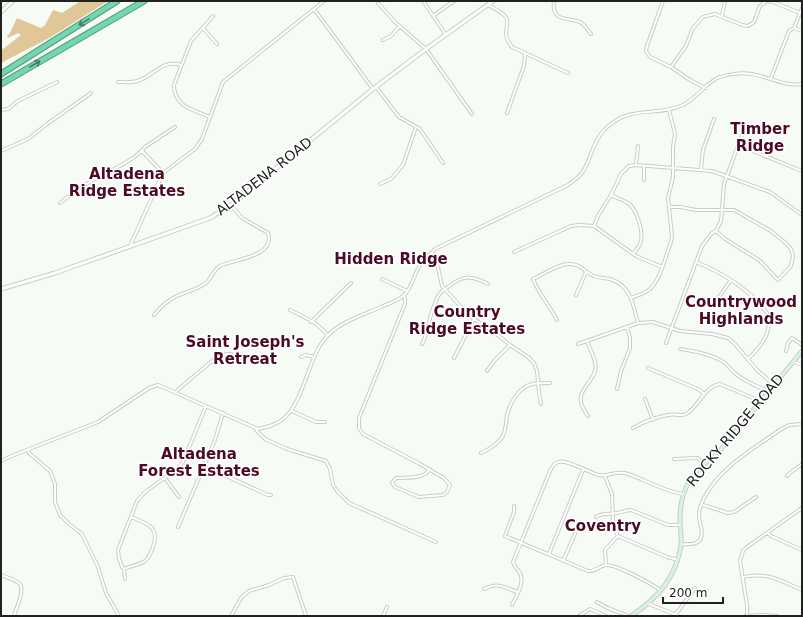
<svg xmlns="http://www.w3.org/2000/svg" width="803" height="617" viewBox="0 0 803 617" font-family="'DejaVu Sans',sans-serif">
  <rect width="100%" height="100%" fill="#f6fbf5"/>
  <path fill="#e1c797" d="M80,1H108L51,37L1,63V48L3,49L21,35L18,33L8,38L7,36L10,33L17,18L41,28L45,25L53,10L62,13L79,2Z"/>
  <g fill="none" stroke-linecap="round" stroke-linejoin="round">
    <defs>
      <path id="minor" d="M423,1L446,35
        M554,1C551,22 567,17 580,22C585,25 588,30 591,34
        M663,1L647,46L646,51L650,57L671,67L690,80L705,88
        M378,3L396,23L426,49L472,114
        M488,5C493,8 500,11 504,15C510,20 506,26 506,33C506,38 509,43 512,47L568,73
        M314,9L373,89
        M433,16L454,1
        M722,16L725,1
        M203,28L217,44
        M794,28L802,31
        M383,40L391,36L400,26
        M671,67L686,46L693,28L703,17L715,14L742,25L748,26L754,22L760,6L767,1L773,2L800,13
        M771,78L789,31L794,28L802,8
        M118,82C124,82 131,83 137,81C155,76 161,59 181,65
        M376,87L399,117L420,129L443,163
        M1,110L8,109L18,101L57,82
        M507,113L524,66L525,54
        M210,117C194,110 174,107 174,85L191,41L213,16
        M738,145L802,171
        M1,151L28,139L47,124L91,93
        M142,151L163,173
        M767,157L771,146
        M636,165L638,146
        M701,169L703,150L714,119
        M644,180V166
        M380,184L391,179L403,165L416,127
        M611,195C617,198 623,200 628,203C637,209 643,231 641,241C640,246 636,250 633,254
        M60,203C68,197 75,191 83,186C100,175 134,162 145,147L175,127
        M669,207H680L696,210H734L771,231L787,244L791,249L793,256L791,266L778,280L759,260L725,239L716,231
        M594,226L599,214L611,195L621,174L629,166L636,165L712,171L770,192L802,215
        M130,246L163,173L195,149L202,139L223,82L324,1
        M514,252L571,226L579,225L594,226L636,256L662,267
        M432,253L437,263L442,286L461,307L474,319L499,336L510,345L528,357L534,363L537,371L539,393L541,404
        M696,262C721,272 751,290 767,313C774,331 761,347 748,359
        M382,279L407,291
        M404,295L405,299V304L359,418V428L363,434L420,464L444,478L450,485L447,492L443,495L419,497L395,487L392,483L396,478C407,477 423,480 430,469
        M576,295L586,272
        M631,298C638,295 647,293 651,288C661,278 666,255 671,242L672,236L668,198L673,177V147L675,134L669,110
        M717,300L731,280
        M290,310C302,316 319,323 327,335
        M154,315C159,309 164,304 170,300C181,292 196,291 206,283C212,278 213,270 220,266C234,259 276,257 268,233L242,218L231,205
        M557,320C549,305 539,294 533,279C547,273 563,259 579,266C584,269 588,274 594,276C599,278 605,278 610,279C631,285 633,305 638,323
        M311,322L351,283
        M587,341C590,350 598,362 595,371C594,376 591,379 589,382C578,396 578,402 588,416
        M666,343L702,246L712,233L716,231L721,221L724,184L743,132
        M422,344L424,340C428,328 432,305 439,295C441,291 445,289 448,287C463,275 471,275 488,284
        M578,344L638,323L653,322L680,331L712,334L728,338L734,343L757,370L774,385
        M680,349C694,351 717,355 727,365C730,368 732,371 736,374C745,382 758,386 769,392
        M786,351L788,343L792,338L802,345
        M301,357L306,355L314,357
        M454,358L474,319
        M794,362L802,365
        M648,368L700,390L704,394
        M487,371L494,361L510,345
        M617,389L621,371L630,348V338L627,327
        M176,392L180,388L219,355L230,354L241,358
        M645,399L653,420
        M292,411L316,422H325
        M633,428C643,422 657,417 668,415C674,413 681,417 686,414C699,407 703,387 720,384L760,401
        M256,430L265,439L287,449L326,461L330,469L333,485L337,491L349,503L436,542
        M28,450L29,453L50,471L55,484V502L60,515L69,524L82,534L98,567L106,593L119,616
        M481,453C488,450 499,443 503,436C506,429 506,422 507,415C510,403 519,387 532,384C537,383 544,383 550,383
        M674,459L698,458L703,464
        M1,461L14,455L98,422L149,388L158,385L258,429C267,427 276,425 283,419C299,407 307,372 316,353C329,324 354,319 381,307C388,304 397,301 403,296C413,288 414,272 422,262C426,256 431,254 435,249L568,185C573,181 578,178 582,173C591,160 592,143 604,130C631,103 654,118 683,105C695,99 703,87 714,80C719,76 727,75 734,74C759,69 780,88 802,84
        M204,466L268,495H271
        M605,476L612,494L613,522L618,536
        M787,476L790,473L802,464
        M165,478L179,497
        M703,505L728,513L734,512L756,497
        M514,506V512L505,536L588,571C595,572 599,566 606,565C616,564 652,584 660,590
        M596,517C603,512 610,515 617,513C622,512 625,510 631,510L668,525H680
        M178,527L215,440L223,413
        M768,533L771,536L802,550
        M618,536L667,557L678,560
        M681,544C694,545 705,544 701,527C700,523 699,519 699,515C699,510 702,502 704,498C720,467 753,449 780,430L789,425L802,424
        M549,554L583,470
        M563,561L578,527
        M606,565L605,550L618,536
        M124,569C131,566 139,565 145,561C150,557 151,552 153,547C160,527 148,524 131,517
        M1,575C6,577 14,579 19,583C26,589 16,608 14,616
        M743,577C769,572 779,580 802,590
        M125,579L124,569L122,567L119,558L118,550L137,501L145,492L177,469L183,462L206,406
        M484,589C498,582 504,587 517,592
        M597,602C603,606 609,609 615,611C620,613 624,613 628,616
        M649,604L679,616
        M512,605C516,596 525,583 520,573C518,569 514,567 513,562L550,471C552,467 553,464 558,462C565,459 589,472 598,475C607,477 615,471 625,473C645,479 662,491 683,494
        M231,616L241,598L249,591L269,585L284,578L293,577L306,616
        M383,616L387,607
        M579,616L590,609L606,616
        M673,616L679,610L695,588
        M745,616L763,615L777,616
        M747,616V605L740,561L743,551L747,547L802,508"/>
      <path id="tertiary" d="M1,12L13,1
        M1,289L55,273L210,218L231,205L373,89L426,49L493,1"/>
      <path id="secondary" d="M631,616C658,598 675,579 681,546C682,537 680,527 680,519C680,487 693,471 718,453L802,351"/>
      <path id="motorway" d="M1,74L117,1
        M1,84L144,1"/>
    </defs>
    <use href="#minor" stroke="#c9cdc8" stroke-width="4"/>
    <use href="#tertiary" stroke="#c9cdc8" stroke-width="5"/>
    <use href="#secondary" stroke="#c9cdc8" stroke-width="5"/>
    <use href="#motorway" stroke="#55987c" stroke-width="7"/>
    <use href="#minor" stroke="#fff" stroke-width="2"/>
    <use href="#tertiary" stroke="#fff" stroke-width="3"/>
    <use href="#secondary" stroke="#d5f3e7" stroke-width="3"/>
    <use href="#motorway" stroke="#72d7ae" stroke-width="5"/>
  </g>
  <defs><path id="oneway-shaft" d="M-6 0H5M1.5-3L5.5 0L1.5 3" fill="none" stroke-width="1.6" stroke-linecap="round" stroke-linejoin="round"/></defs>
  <g stroke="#497c67">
    <use href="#oneway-shaft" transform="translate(84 22) rotate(148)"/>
    <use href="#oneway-shaft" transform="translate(35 64) rotate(-30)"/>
  </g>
  <g text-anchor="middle" stroke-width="3" stroke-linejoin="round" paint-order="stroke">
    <g font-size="14" fill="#202220" stroke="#fff">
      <text transform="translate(264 176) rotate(-38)" y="5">ALTADENA ROAD</text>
      <text transform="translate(735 430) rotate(-50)" y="5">ROCKY RIDGE ROAD</text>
    </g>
    <g font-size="15" font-weight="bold" fill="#4d0a27" stroke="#fff">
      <text x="760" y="134">Timber<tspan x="760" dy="17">Ridge</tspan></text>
      <text x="127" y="179">Altadena<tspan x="127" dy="17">Ridge Estates</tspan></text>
      <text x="391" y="264">Hidden Ridge</text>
      <text x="741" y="307">Countrywood<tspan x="741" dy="17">Highlands</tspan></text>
      <text x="467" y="317">Country<tspan x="467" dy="17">Ridge Estates</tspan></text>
      <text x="245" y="347">Saint Joseph's<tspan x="245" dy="17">Retreat</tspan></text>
      <text x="199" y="459">Altadena<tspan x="199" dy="17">Forest Estates</tspan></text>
      <text x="603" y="531">Coventry</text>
    </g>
  </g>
  <rect width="803" height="617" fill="none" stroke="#202220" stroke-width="4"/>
  <path d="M663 597v6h60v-6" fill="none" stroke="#202220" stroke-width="2"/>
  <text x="669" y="597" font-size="12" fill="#202220" stroke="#ffffff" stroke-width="3" paint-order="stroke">200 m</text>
</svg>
